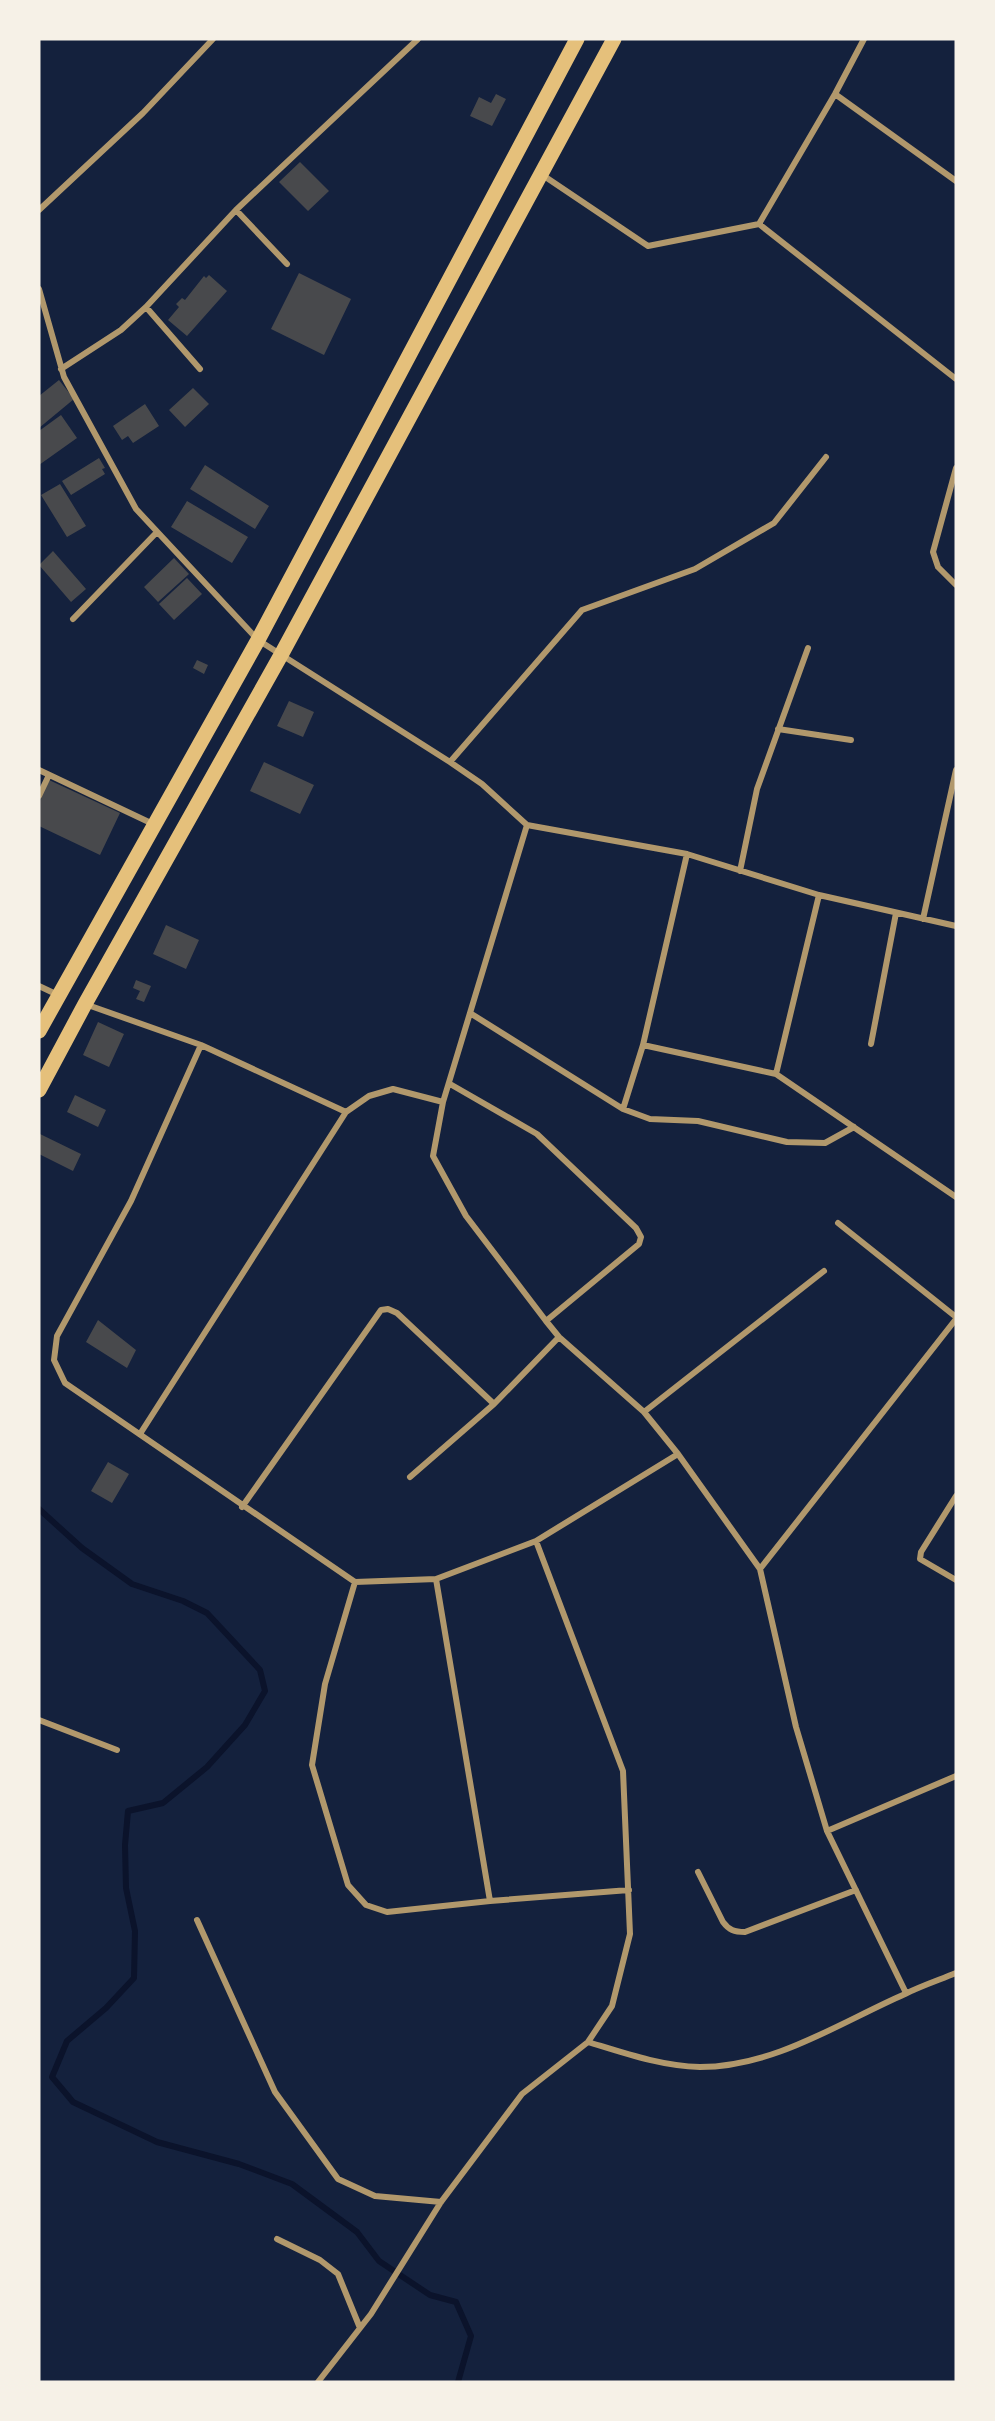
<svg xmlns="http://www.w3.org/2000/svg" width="995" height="2421" viewBox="0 0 995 2421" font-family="Roboto,sans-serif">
  <rect width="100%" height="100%" fill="#14213d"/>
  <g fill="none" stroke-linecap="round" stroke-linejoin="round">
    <path stroke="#0b132b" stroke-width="6" d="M39,1509L82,1548L132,1584L183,1601L207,1613L260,1670L265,1691L245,1725L207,1767L163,1803L128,1811L125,1845L126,1888L135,1931L134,1978L106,2008L67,2041L52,2077L73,2102L157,2142L239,2164L292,2184L357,2232L379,2261L430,2295L456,2302L471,2336L458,2382"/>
  </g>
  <path fill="#48494c" d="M496,94L506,99L492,126L470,116L479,97L491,103Z
    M300,162L329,191L308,211L279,182Z
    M299,273L351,299L324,355L271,329Z
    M209,275L227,291L187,336L168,320L179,307L176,304L182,298L185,300L204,276L206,278Z
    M59,380L74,399L39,428V396Z
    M193,388L209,404L185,427L169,410Z
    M145,404L159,426L133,443L128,436L122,440L113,426Z
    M61,415L77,438L39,465V431Z
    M99,458L105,468L102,469L105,474L71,495L62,481Z
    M205,465L269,506L255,529L190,489Z
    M60,484L86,526L67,537L41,495Z
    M187,501L248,537L232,563L171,527Z
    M53,551L86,589L71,602L39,565Z
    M174,558L189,574L158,602L144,587Z
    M187,578L202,594L174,620L159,604Z
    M197,660L208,665L204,674L193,668Z
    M289,701L314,712L303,737L277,726Z
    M264,762L314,785L300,814L250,791Z
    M49,780L120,813L100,855L39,826V800Z
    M166,925L199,940L186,969L153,954Z
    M136,980L151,986L144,1002L136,999L140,991L133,988Z
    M98,1022L124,1034L109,1067L83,1055Z
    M75,1095L106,1110L98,1127L67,1112Z
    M40,1134L81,1154L73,1171L39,1154Z
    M98,1320L136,1350L127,1368L86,1342Z
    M108,1462L129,1474L112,1503L91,1491Z"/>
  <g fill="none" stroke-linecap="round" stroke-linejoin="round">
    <path stroke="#b1986c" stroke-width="6" d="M835,94L956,181
      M541,174L648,246L759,224L956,379
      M39,210L143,113L213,39
      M236,210L287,264
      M759,224L835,94L864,39
      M39,289L64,377L136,509L258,640L450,762L482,784L527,825L687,854L819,895L956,926
      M146,307L200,369
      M61,369L121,330L146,307L236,210L418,39
      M956,468L933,552L938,567L956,585
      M73,619L157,532
      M778,729L851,740
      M450,762L582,610L695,569L774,523L826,457
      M39,770L153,824
      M39,796L49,775
      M527,825L443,1102L433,1156L466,1216L546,1321L559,1337L644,1412L678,1454L760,1569L796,1727L827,1831L906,1993
      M740,871L757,789L808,648
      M923,919L956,770
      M39,986L58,995
      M85,1004L201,1045L346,1112
      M470,1013L623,1109L650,1119L698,1121L787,1142L825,1143L854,1127
      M871,1044L896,913
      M201,1045L131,1201L57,1336L54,1360L65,1383L355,1582
      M643,1045L776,1074L956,1197
      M776,1074L819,895
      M450,1084L537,1134L636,1228L641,1237L639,1244L546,1321
      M623,1109L643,1045L687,854
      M838,1223L956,1317
      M644,1412L824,1271
      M140,1434L346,1112L369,1096L393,1089L443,1102
      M410,1477L494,1404L559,1337
      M956,1496L921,1552L920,1559L956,1580
      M242,1507L381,1310L388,1309L397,1313L494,1404
      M760,1569L956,1319
      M436,1579L490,1901
      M355,1582L325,1684L312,1765L348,1885L366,1905L387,1912L490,1901L629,1890
      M355,1582L436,1579L536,1541L678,1454
      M39,1720L117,1750
      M827,1831L956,1776
      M698,1872L723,1922C729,1930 734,1932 745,1932L856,1890
      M197,1920L275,2092L338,2179L375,2196L441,2202
      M588,2042C624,2053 661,2066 700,2067C774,2067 839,2023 905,1994C921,1986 939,1980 956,1973
      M277,2239L320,2260L338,2274L360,2328
      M318,2382L371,2314L441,2202L522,2094L588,2042L612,2006L630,1934L623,1771L536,1541"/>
    <path stroke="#e5c07b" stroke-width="15" d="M39,1031L258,640L577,39
      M39,1090L85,1004L281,655L614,39"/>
  </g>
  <rect width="995" height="2421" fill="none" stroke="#f6f1e7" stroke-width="81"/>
</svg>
